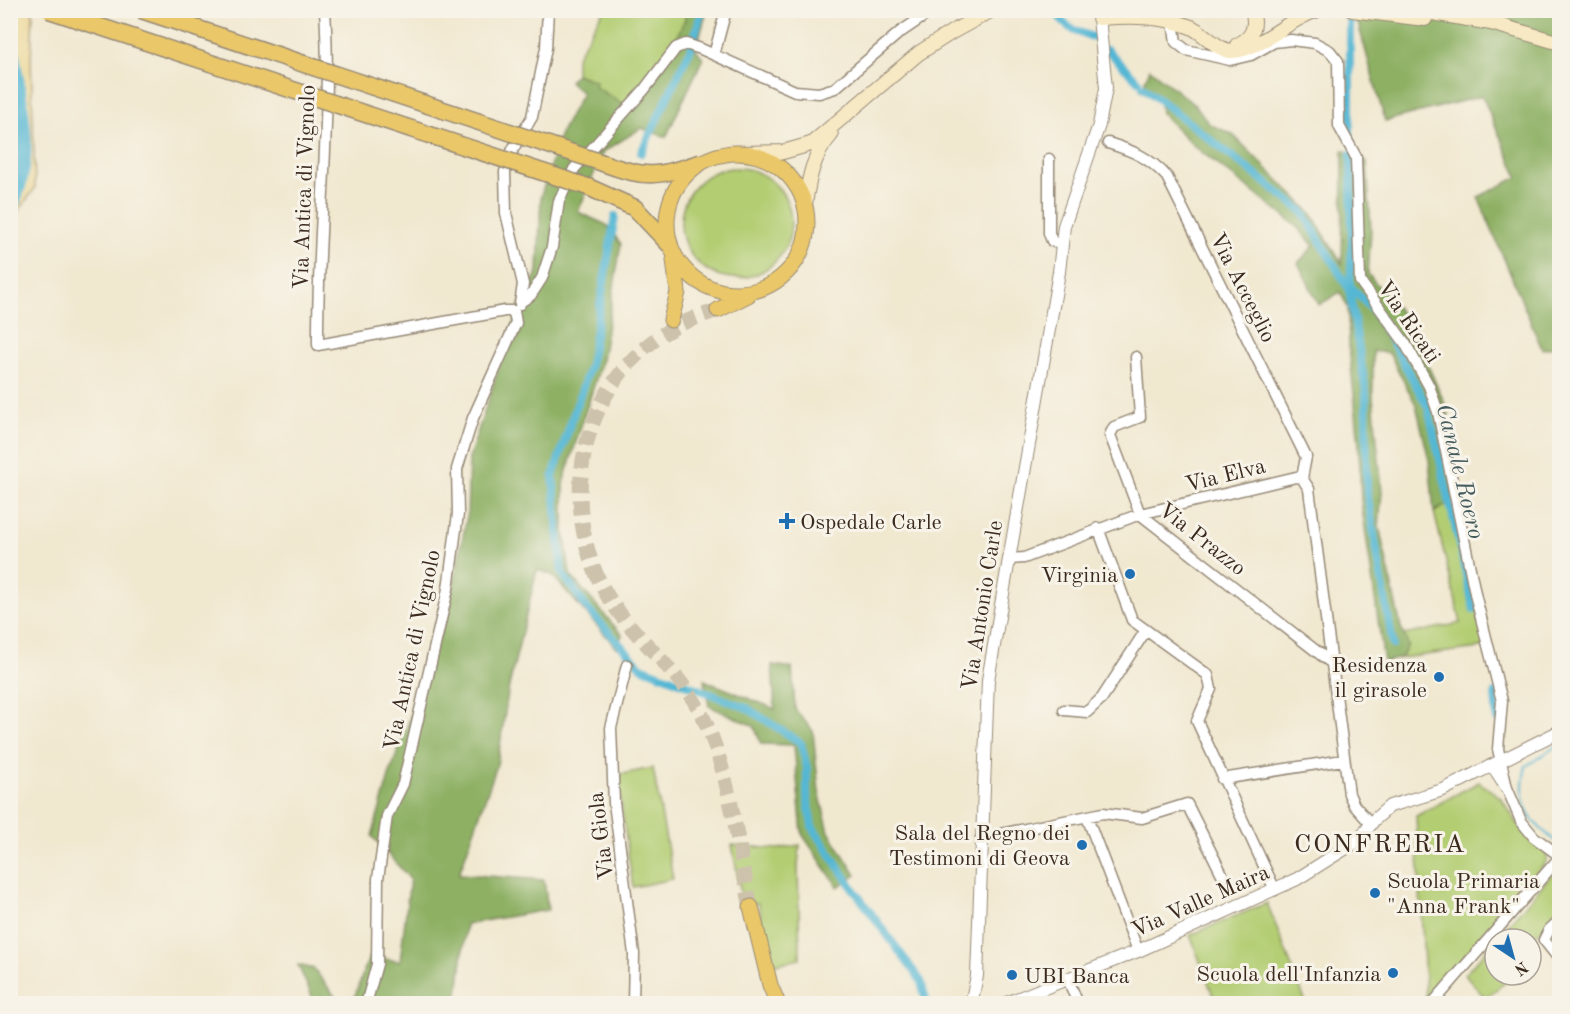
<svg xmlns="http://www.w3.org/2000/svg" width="1570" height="1014" viewBox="0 0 1570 1014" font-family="'Old Standard TT',serif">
  <rect width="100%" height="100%" fill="#f7f3e8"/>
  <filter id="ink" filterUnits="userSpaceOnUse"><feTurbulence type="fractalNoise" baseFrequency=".0167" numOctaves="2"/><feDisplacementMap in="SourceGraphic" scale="12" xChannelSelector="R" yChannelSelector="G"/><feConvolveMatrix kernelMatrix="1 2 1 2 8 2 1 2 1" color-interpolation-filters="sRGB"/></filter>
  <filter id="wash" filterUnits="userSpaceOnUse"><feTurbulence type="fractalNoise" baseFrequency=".008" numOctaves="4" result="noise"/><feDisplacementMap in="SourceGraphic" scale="24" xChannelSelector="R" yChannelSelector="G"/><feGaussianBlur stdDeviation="1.35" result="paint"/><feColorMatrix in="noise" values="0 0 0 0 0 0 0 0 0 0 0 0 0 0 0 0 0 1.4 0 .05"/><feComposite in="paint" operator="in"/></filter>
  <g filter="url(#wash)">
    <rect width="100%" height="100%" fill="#f1e8d0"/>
    <path fill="#b2cd72" stroke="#767c48" stroke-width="1.5" d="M603,11H685V19L660,72L629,108L594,87L595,81L576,74V58Z
      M681 223a55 55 0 1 1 110 0a55 55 0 1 1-110 0Z
      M1453,501L1486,647L1401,658L1408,645L1404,635L1461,623L1434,512Z
      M653,768L673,879L633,887L617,775Z
      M1479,782L1501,798L1522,830L1547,853V861L1426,1001L1416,816Z
      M732,845L778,849L800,845L798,865L800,959L771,965L758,903L743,905Z
      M1556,869H1559V915L1531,939H1496Z
      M1267,903L1306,1003H1216L1190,935Z
      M1495,940V975H1515L1485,998L1465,974Z"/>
    <path fill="#8db064" stroke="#646d41" stroke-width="1.5" d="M685,11H707L696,49L703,58L666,137L641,128L603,152L578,212L607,225L621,244L602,360L564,480V530L570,575L622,635L617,648L551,574L537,570L509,686L497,765L459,874L544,880L548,910L466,924L457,1003L352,1004L369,957L400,961L410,879L372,836L390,773L447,615L467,516L469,458L521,301L538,272L541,196L560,134L582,93L569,81L576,74L596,81L595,87L630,108L660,72L685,20Z
      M1351,11H1559V346L1542,349L1478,197L1518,177L1482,96L1385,121L1358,23Z
      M1150,69L1197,107L1209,124L1232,134L1311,213L1342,264L1343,150L1367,162L1371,231L1368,274L1408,321L1448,411L1453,501L1434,512L1429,460L1416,405L1389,353L1373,351V398L1382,492L1379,526L1401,628L1408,645L1401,658L1384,662L1361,500L1359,444L1349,347L1348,308L1340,292L1319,305L1298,263L1314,246L1294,224L1194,146L1161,113L1160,103L1141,90Z
      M772,665L792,668L795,709L813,731L819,792L829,832L856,875L838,887L802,834L794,745L761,744L754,726L709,706L704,680L775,709Z
      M298,965L314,969L340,1003H315Z"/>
    <path fill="#eeda9e" stroke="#94825e" stroke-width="1.5" d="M11,10L33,11L31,61L35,188L11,222Z"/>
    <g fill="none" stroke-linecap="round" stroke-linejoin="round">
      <path stroke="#55b7d4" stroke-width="2" d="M1560,744L1526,766C1516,808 1528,819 1560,845"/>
      <path stroke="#55b7d4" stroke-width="8" d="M1057,10C1062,29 1077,31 1093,37
        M1350,45V16
        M1107,50L1138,81
        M1350,50V140
        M1143,87L1302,211L1349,289L1366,392L1367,493L1393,645
        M641,153L691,48L702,10
        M1351,154L1352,241L1350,286L1377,315L1428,407L1474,610
        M615,216L590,365L553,476L562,573L589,611L641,667L747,708L801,743L807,768V796L812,826L854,890L921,981L927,1004
        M1495,693L1497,719"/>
      <path stroke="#55b7d4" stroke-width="15" d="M10,41C18,93 37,158 10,207"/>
    </g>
  </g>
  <g filter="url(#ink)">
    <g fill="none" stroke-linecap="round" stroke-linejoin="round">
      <path stroke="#cdc2ac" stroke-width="15" stroke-dasharray="15 8" stroke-linecap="butt" d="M718,310C701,316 684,321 668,331C577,386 555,513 610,600C637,641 678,669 701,713C730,770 737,844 751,907"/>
      <defs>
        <path id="minor" d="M325,10C332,122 317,233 318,345L505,311H514
          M1173,22L1176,42L1186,50L1230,60L1251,55L1274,42L1291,40L1315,43L1330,51L1338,61L1339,126L1356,157L1360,281L1405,343L1429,386L1438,412L1476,598L1502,701L1498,749L1507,788L1521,821L1534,837L1560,856
          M714,55L726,10
          M1108,143C1133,151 1149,157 1167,177L1306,457L1302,478
          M1049,159V233L1052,241L1062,245
          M522,301L531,295L542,278L552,247L559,201L574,169L644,90L676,48L686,44L701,49L795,91L819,93L835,88L899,33L933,10
          M520,304L523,284L506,213L505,172L513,149L532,117L546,48L548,10
          M1136,357L1140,417L1114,427L1110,435L1140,514L1329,661
          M1098,528L1132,620L1208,675L1211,689L1197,721L1275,890
          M1010,559L1024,558L1140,514L1296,477L1302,478L1309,489L1349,794L1354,805L1371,824
          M627,665L611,728L614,803L634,954L633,1004
          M1064,710L1087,712L1102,698L1146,630
          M1491,765L1506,788
          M1222,779L1343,760
          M1087,817L1138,951
          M981,838L1103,813L1142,818L1187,804L1225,880
          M1556,955L1544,940L1549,930L1560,920
          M1068,979L1078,1004
          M366,1004L377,964L378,879L387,816L403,784L448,589L458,514L457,469L473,418L516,323L514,311
          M1432,1004L1560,857"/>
        <path id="tertiary" d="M971,1004L977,976L988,680L1059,272L1064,226L1099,125L1106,88L1099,18
          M1004,1004L1138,951L1297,879L1359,840L1374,820L1390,806L1443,790L1560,731"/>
        <path id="secondary" d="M1099,10V18C1131,16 1160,15 1191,27C1203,32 1216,49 1230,51C1257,53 1290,17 1318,10
          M1352,10L1425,19
          M1415,10L1491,23L1560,43
          M1237,45C1253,38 1257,26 1252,10
          M745,153L783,152L811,144L919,53L952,32L992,10
          M805,204C809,178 813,155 831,135"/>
        <path id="primary" d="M667 223a70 70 0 1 1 140 0a70 70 0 1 1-140 0Z
          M718,310L748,295
          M671,320L678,292L674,260
          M751,907L770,985L778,1004"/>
        <path id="trunk" d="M603,163C647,179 655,177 699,163
          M588,187L635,208L669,244"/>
      </defs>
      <use href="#minor" stroke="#968977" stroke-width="13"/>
      <use href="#tertiary" stroke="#968977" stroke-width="14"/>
      <use href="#secondary" stroke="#968977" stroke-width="16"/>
      <use href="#primary" stroke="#968977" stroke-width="17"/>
      <use href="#trunk" stroke="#968977" stroke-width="19"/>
      <use href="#minor" stroke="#fff" stroke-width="10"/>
      <use href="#tertiary" stroke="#fff" stroke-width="12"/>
      <use href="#secondary" stroke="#f7e9c3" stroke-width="14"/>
      <use href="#primary" stroke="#eac769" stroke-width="15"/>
      <use href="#trunk" stroke="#eac769" stroke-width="16"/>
      <defs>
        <path id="trunk-bridge" d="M49,10L588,187
          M141,10L603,163"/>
      </defs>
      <use href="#trunk-bridge" stroke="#968977" stroke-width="19" stroke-linecap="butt"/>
      <use href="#trunk-bridge" stroke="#eac769" stroke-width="16"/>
    </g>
  </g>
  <g fill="#1f6fb2" stroke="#f7f3e8" stroke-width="2">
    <path d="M784 512h6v6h6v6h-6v6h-6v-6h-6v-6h6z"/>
    <circle cx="1130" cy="574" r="6"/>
    <circle cx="1439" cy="677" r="6"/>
    <circle cx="1082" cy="845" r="6"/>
    <circle cx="1375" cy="893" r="6"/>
    <circle cx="1393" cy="973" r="6"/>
    <circle cx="1012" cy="975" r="6"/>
  </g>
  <g text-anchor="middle" stroke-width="6" stroke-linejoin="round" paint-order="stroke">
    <g font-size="22" fill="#3b2a1e" stroke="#f7f3e8">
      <text transform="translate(303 187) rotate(-88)" y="8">Via Antica di Vignolo</text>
      <text transform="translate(1244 287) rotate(63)" y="8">Via Acceglio</text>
      <text transform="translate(1410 321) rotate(56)" y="8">Via Ricati</text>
      <text transform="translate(1225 474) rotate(-14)" y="8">Via Elva</text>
      <text transform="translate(1203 538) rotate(38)" y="8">Via Prazzo</text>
      <text transform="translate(981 605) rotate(-81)" y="8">Via Antonio Carle</text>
      <text transform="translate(411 650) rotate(-78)" y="8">Via Antica di Vignolo</text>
      <text transform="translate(600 836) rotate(-97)" y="8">Via Giola</text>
      <text transform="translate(1200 900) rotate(-24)" y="8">Via Valle Maira</text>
    </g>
    <g font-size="22" fill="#3b2a1e" stroke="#f7f3e8" text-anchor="end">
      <text x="800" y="529" text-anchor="start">Ospedale Carle</text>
      <text x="1118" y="582">Virginia</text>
      <text x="1427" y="672">Residenza<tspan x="1427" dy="25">il girasole</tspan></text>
      <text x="1070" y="840">Sala del Regno dei<tspan x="1070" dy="25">Testimoni di Geova</tspan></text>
      <text x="1387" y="888" text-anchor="start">Scuola Primaria<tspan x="1387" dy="25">"Anna Frank"</tspan></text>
      <text x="1381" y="981">Scuola dell'Infanzia</text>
      <text x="1024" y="983" text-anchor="start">UBI Banca</text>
    </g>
    <g font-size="24" font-style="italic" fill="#445b5e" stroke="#f7f3e8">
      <text transform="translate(1461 471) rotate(76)" y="8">Canale Roero</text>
    </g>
    <g font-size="26" letter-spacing="1.5" fill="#3b2a1e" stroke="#f7f3e8">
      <text x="1380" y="852">CONFRERIA</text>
    </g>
  </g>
  <rect width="1570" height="1014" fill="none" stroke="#f7f3e8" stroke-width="36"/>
  <g transform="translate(1513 957) rotate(144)"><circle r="28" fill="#f7f3e8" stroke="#aca397" stroke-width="1.5"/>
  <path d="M0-4.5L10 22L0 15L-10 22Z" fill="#1f6fb2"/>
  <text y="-9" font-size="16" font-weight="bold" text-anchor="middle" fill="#3b2a1e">N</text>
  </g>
</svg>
